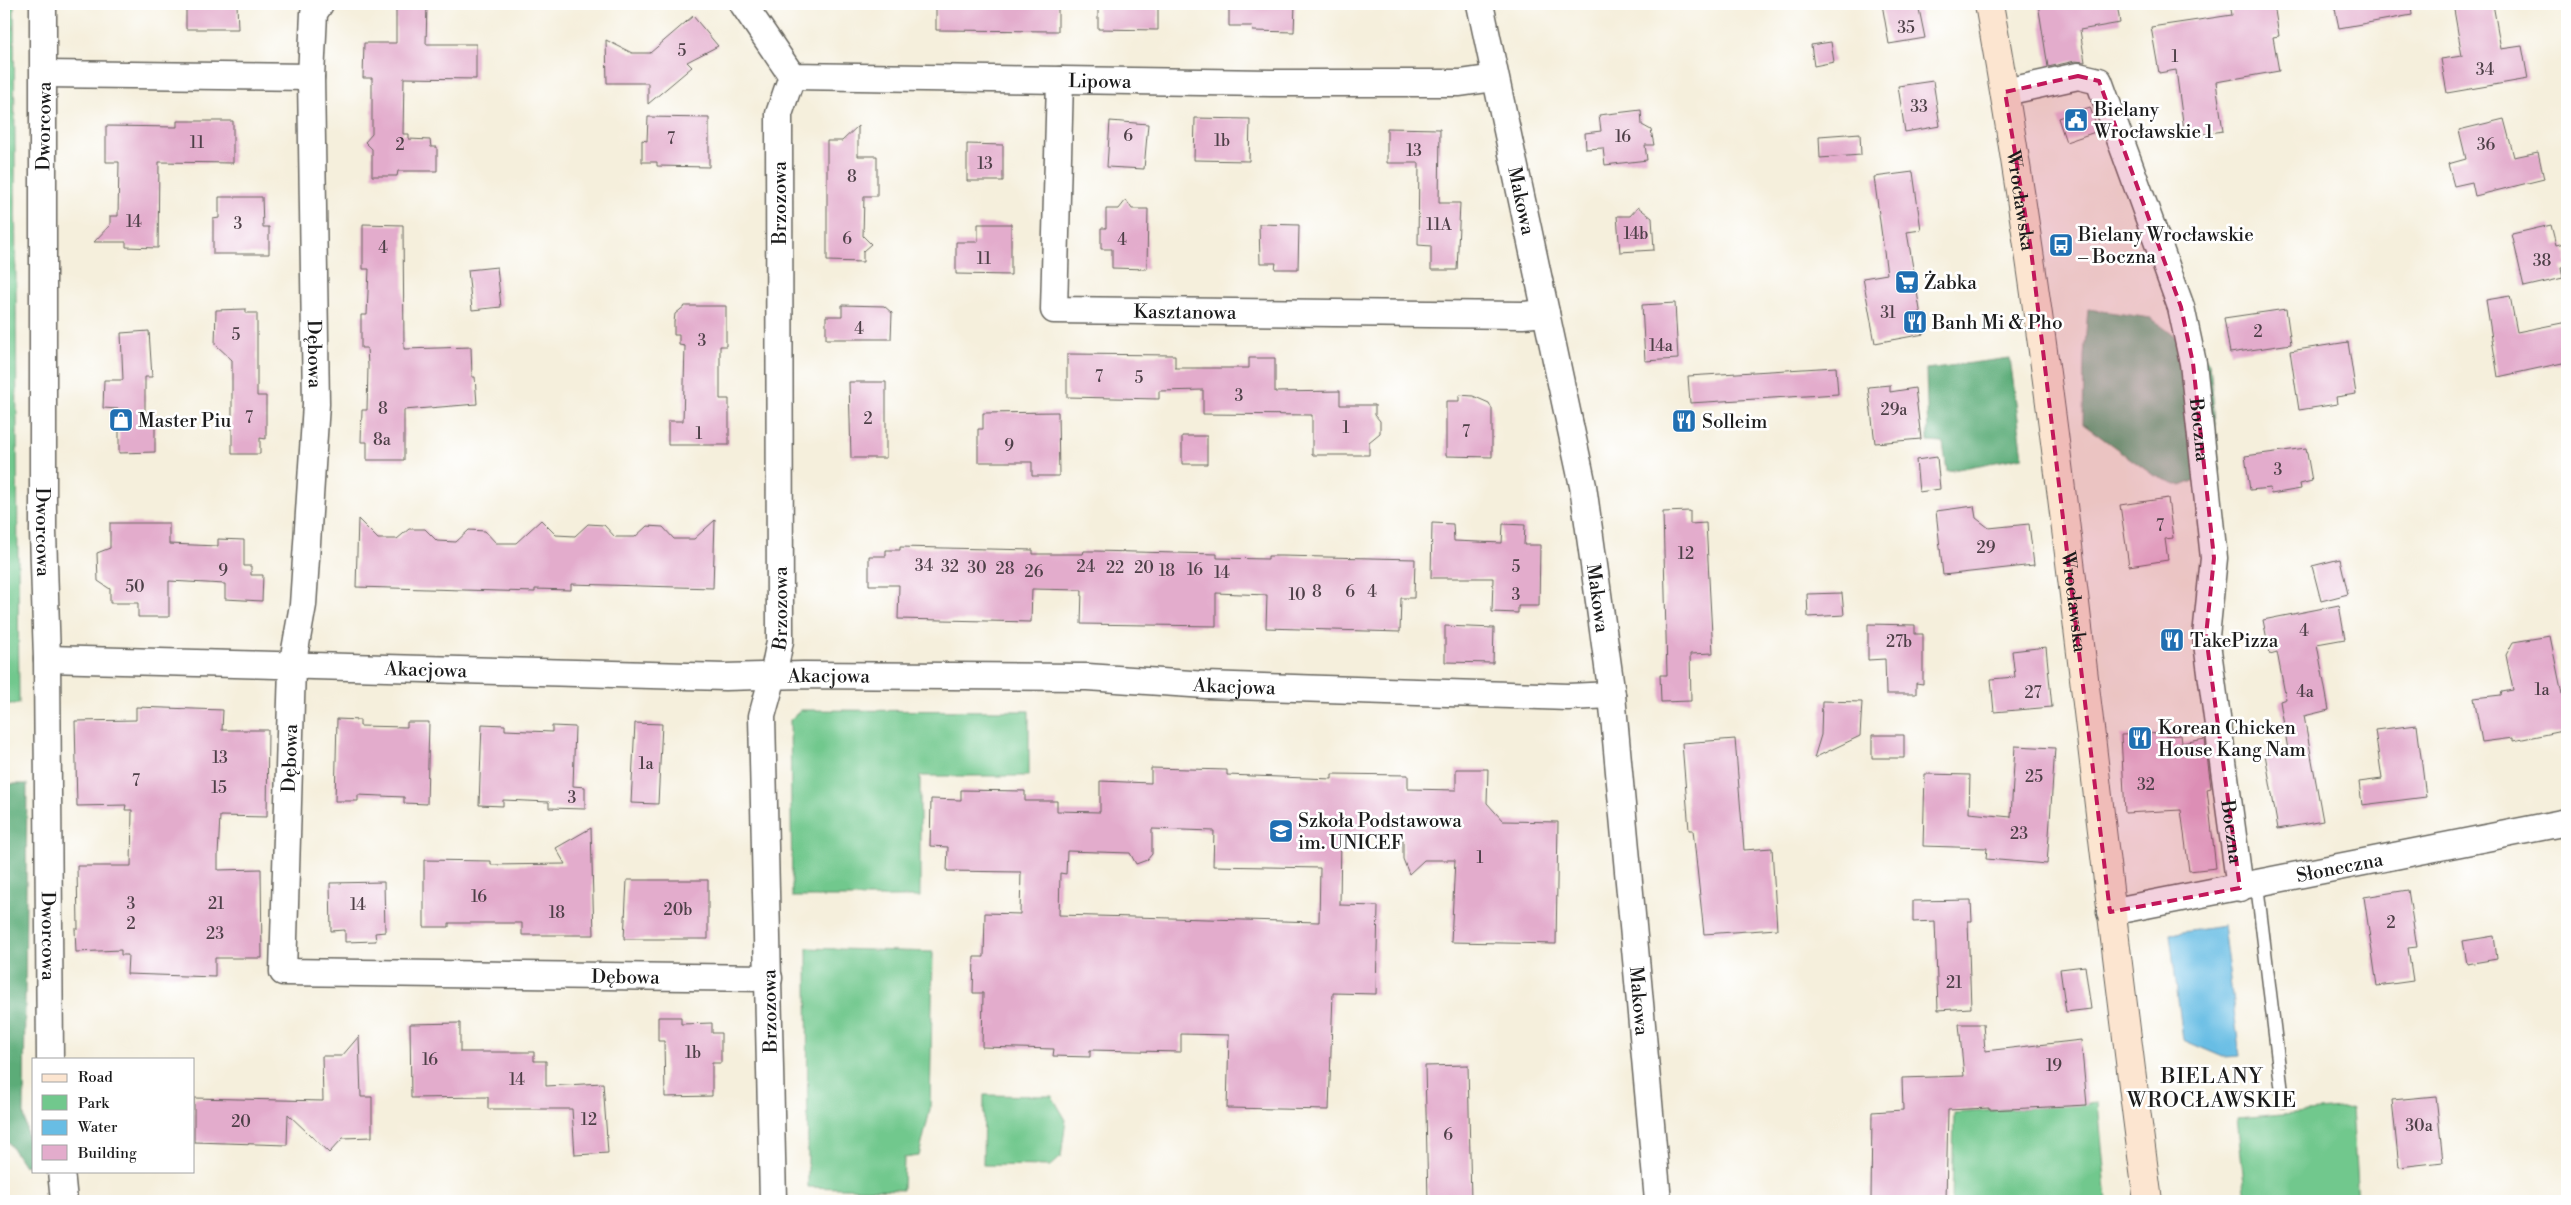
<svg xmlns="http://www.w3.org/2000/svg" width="2571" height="1205" viewBox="0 0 2571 1205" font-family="'Libre Bodoni',serif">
  <rect width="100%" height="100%" fill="#fff"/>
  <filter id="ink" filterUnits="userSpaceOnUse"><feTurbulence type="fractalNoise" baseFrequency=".02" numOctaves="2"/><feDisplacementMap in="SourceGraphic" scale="10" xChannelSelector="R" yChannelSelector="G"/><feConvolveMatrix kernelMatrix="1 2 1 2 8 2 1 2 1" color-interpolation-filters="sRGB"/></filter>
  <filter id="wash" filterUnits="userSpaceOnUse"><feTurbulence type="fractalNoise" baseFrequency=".0096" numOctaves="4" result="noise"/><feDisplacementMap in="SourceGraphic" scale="20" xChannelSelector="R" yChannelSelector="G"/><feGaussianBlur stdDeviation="1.12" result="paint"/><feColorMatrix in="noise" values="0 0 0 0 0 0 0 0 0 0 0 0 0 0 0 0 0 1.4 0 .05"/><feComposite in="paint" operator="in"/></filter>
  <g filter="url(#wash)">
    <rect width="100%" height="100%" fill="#f5efdc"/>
    <path fill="#71c88d" stroke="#467254" d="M4,4H14L19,704H4Z
      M801,710L1029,711V776H920V897H792L790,720Z
      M807,948L933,952L930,1110L919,1156L904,1158L903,1190L808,1187Z
      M984,1095L1052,1096L1066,1120L1061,1157L1051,1166L983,1165Z
      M2098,1103L2107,1201H1952L1954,1113Z
      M2352,1108L2358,1201H2246L2237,1118Z"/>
    <path fill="#5cac78" stroke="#3c644a" d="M2088,309L2151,318L2210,363L2219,471L2181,486L2153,475L2083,424L2084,356Z
      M2010,358L2023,457L1947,471L1943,443L1928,442L1926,369Z
      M4,784H27L24,1113L31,1164L24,1166L4,1136Z"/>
    <path fill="#68bde4" stroke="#426c80" d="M2223,926L2240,1056L2223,1057L2183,1040L2170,934Z"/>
    <g id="blocks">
      <path fill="#e3accc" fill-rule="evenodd" d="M186,4H237L238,29H186Z
        M396,4H427L426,44H476V79L404,78L403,134H409V139L430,140L431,147H437V171H398L397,176H372V149L365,142L372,134V78H363L364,43H396Z
        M936,4H1058V31L936,30Z
        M1098,4H1158V30L1098,29Z
        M1229,4H1295L1294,32L1253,31L1252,26H1229Z
        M1882,4H1918L1925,38L1889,44Z
        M2038,4H2117L2120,23L2080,30L2085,62L2075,61L2048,67Z
        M2230,4H2274L2279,36L2273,37L2279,71L2216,82L2223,131L2185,137L2176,70L2159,73L2151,27L2232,15Z
        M2334,4H2411L2412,15L2339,28Z
        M2453,4H2493L2501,49L2522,46L2528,79L2447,93L2441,59L2462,56Z
        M693,16L718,46L687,62L692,67L648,104V83H607L606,40L632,53H650Z
        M1831,42L1834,62L1814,66L1811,45Z
        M1933,81L1940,126L1905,132L1898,86Z
        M2090,107L2098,131L2066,142L2058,118Z
        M1641,110L1642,125L1651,130L1654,145H1645L1647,160L1605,165L1603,148L1586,149L1585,133L1601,131L1599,115Z
        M648,117L709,118V167L657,166V162H642V140L647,141Z
        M1195,118L1250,119L1249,161L1194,160Z
        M2504,119L2514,157L2538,152L2544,179L2475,196L2472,182L2454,186L2448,164L2466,159L2459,130Z
        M177,121H233V163L159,162L158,248L126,247V242H94L110,225V216H118L119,162H106V126L177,127Z
        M1110,121L1148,124L1144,169L1107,167Z
        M858,126V156H877V196H864L863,236L871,244L863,251V262L827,261V141H842Z
        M1387,128L1440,129L1439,203H1460L1457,270H1431V246L1418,245L1419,163H1387Z
        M1860,133L1861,155L1820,158L1819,136Z
        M967,144L1003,145V181H967Z
        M1913,172L1921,230L1907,232L1924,334L1875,343L1863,278L1887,274L1874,177Z
        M219,197H262L263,227H269V254H213V219L219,218Z
        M1126,200L1132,209H1148L1147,269L1112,268V249H1101V228H1106V209H1119Z
        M1638,207L1652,218L1654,250L1620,252L1617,216H1630Z
        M363,224L403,225L404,349L471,347L472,377H475L477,404L404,410V460H367V442H361L362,410H367L368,366L367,348H361V315H367L369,269H363Z
        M978,224H1011V275L956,274V242H978Z
        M1259,224L1299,225L1298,269H1275L1276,263H1260Z
        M2551,225L2556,245L2564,243L2567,255V266L2561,267L2563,278L2524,287L2512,234Z
        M497,267L501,307L472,310L468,270Z
        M2510,296L2517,332L2567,322V362L2498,377L2486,300Z
        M1675,303L1678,359L1645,361L1642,305Z
        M842,305L884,306L892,313L891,339H826V316H842Z
        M685,306H726V346H720V399H729V445H668V421H683L685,346L679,345V335H674V322L675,314Z
        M246,309V313H257V396H266V439L260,438V454H232V360L215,344L216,310Z
        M2286,309L2291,344L2230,353L2224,318Z
        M149,331L152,377H145V417H155V452L119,453V409L103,408L104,380H123L121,333Z
        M2348,342L2356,394L2336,397L2337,404L2299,410L2290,351Z
        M1067,354L1175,355V368H1249V358H1275V392L1340,391V405H1375V415L1380,421V433L1369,442V455H1312V415L1203,414V390L1159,391V399L1067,397Z
        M1836,367L1838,394L1690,403L1688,376Z
        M849,382H886V458H851Z
        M1890,385V392L1915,388L1921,439L1875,443L1868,387Z
        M1459,395L1473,396L1489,403L1492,409V457L1446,456V401H1459Z
        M1058,412L1059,476H1032V462H978V429H983V413Z
        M1182,436H1207V464H1182Z
        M2306,448L2312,481L2300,484L2301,489L2271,494L2270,488L2250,490L2245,456Z
        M1937,457L1940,489L1919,492L1916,460Z
        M2168,498L2173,538L2165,539L2168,560L2129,566L2120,505Z
        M1974,506L1976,518L1989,528L2029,524L2034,565L1943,575L1936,511Z
        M1690,511V524L1706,523L1713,653L1690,654L1691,701L1661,702L1660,675H1667L1663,512Z
        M358,519L378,539H397L409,529H425L437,541L456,542L469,530L485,531L496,543H516L541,520L556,535L575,536L588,524L604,525L615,537H635L647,526L663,527L674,539H694L715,520L713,588L571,584V590L535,589V592L356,587Z
        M110,523H169V544L218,546V539L244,540V566H251V575H263L262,601L225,599V584L169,581V617H138V603H110V589L98,581L97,553L110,548Z
        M1432,523L1453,524L1454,541L1502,543L1503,524L1525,525L1524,545H1540L1539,606H1518V613L1492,612L1493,578H1431Z
        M900,547L1033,550V554H1083L1084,551H1095L1217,554V558L1268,559V556H1282L1415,559L1414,598H1401L1400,632L1266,628L1267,595L1216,593V626L1081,624L1082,590L1032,589L1031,622L898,619L899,585H869V556H886V550H900Z
        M2340,559L2348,594L2321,601L2312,566Z
        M1842,593L1844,615L1808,617L1807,594Z
        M2339,605L2345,639L2317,644L2329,710L2304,716L2323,821L2278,829L2265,754L2288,750L2280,701L2286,699L2277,652L2270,654L2263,620Z
        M1868,624L1915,625V634H1923V684L1916,683V694H1886L1885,659L1868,660Z
        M1445,626L1494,628L1493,663L1445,662Z
        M2550,636L2562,694L2567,693V730L2513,741V738L2482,742L2474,698L2501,695L2502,692L2513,690L2506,655L2513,642Z
        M2046,647L2052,707L1994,712L1991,679L2015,677L2012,651Z
        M1822,701L1862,702L1860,736L1814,758L1821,735Z
        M136,707L223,710L222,730H268L267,817L220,816L218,856V870L261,869L262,958H215V977L127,974L128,955H121V950L76,952L75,929H78L77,866H131L132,810H125L126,805L77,806L75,721L136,720Z
        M337,719L360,720V726L407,727V722H429L427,804L404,803V797L358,795V801H335Z
        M635,723L662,724L658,804L631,803Z
        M482,724L505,725V730L552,732V726L575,727L573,786L585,787V809L549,808V802L503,800V806L479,805Z
        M2417,725L2426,797L2362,805L2359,782L2382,779L2375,730Z
        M2166,733L2165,736L2181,735L2182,743L2205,739L2211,788L2207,789L2216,868L2189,871L2181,810L2125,813L2121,735Z
        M1872,735H1904V758H1872Z
        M1735,739L1744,850L1772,848L1777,929L1704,934L1693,830H1689L1682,743Z
        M2015,746L2055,748L2047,864L1986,859L1987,848L1923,846L1925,774L1970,775L1969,813L2011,817Z
        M1151,768L1227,770V775L1332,779V774L1408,775V789L1456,790V769H1488L1487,803L1503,821L1558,822L1556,944L1451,942L1455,860H1424L1409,874L1403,859V835L1341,834L1340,905L1378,906L1376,994L1333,993L1329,1110L1227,1108L1229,1035L1181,1034V1052L1090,1050V1057L1053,1056L1054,1049L982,1047L983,993H973L974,957H984L985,913L1020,914L1021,872L947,871L948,847L930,846L931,799L961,800V790L1025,791V801H1057V811L1100,812V781L1151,783ZM1152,829L1214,831L1213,866L1320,868L1319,922L1059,915L1060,873L1066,874L1067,851L1130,853L1136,864L1147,860L1152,854Z
        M591,828L594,935H522V923H449V927H424V860L491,861V865L565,864L556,848Z
        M627,880H708V939H624Z
        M384,882L385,932L375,933L376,941L345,942V930L331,931L330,883Z
        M2408,890L2417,947L2408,948L2413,981L2377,986L2364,897Z
        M1971,900L1972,921H1968L1971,1008L1938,1010L1935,921L1913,922V901Z
        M2494,936L2497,959L2467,964L2463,941Z
        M2085,966L2091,1009L2066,1012L2060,969Z
        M658,1017H681V1024L712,1023V1033H721V1063H712V1096L665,1097L664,1041H658Z
        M460,1023V1052H534V1061H546V1086L603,1083L608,1153L575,1155L572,1109H488V1097L411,1098L410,1024Z
        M1959,1024H1983L1985,1051L2081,1040L2087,1105L1989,1110V1108L1948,1110L1946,1201H1871L1872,1112L1903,1110L1902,1078L1964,1076Z
        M359,1036L361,1097H372V1137L343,1138L329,1153L288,1114L287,1145L194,1142V1098L323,1101L322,1056H342Z
        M1468,1065L1471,1201H1428L1425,1066Z
        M2436,1096L2443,1162L2399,1167L2392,1100Z"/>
    </g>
  </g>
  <g filter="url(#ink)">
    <use href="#blocks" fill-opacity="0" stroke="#68665f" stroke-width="1"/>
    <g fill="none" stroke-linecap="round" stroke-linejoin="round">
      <defs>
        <path id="lane" d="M2257,885L2283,1101"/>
        <g id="street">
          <path id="s1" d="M43,4V532L47,659L50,1059"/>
          <path id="s2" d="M320,4L314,13L311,77L316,404L303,605L292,667L283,972L769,978"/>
          <path id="s3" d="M743,4L792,76L1271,83H1460L1495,78"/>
          <path id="s4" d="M1480,4L1583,486L1612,695L1658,1201"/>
          <path d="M44,74L311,77"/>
          <path id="s5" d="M1060,80L1054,310L1523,315L1546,313"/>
          <path id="s6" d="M2005,92L2078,76L2099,81L2181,307L2193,363L2214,558L2206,636L2240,888"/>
          <path id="s7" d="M47,659L725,677L803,675L1087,677L1206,685L1568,697L1612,695"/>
          <path id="s8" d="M2110,912L2567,822"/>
          <path d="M61,1171L64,1201"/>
          <path id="s9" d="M773,1201L762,716L773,676L780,641L779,114L792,76"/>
        </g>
        <g id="secondary">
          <path id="s10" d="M1989,4C2060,400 2094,802 2148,1201"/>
        </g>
      </defs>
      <use href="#lane" stroke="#68665f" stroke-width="15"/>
      <use href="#street" stroke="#68665f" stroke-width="29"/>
      <use href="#secondary" stroke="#68665f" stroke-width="30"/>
      <use href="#lane" stroke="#fff" stroke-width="12"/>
      <use href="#street" stroke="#fff" stroke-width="26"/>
      <use href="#secondary" stroke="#fce5d0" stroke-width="28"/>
    </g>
  </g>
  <path fill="#c2185b" fill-opacity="0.2" stroke="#c2185b" stroke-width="4" stroke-dasharray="10 6" stroke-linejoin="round" d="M2078,76L2099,81L2181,307L2193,363L2214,558L2206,636L2240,888L2110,912L2031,250L2005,92Z"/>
  <defs>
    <symbol id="civic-square" viewBox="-11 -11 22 22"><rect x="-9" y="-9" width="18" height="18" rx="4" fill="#1f6fb2" stroke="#fff"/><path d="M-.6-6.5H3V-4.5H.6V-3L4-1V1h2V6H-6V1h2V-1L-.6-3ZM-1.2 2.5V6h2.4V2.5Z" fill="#fff"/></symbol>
    <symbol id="bus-square" viewBox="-11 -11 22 22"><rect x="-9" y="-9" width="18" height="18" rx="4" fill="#1f6fb2" stroke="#fff"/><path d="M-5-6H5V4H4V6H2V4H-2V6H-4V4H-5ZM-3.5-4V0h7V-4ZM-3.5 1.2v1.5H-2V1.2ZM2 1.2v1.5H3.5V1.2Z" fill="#fff"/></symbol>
    <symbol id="supermarket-square" viewBox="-11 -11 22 22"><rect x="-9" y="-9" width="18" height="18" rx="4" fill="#1f6fb2" stroke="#fff"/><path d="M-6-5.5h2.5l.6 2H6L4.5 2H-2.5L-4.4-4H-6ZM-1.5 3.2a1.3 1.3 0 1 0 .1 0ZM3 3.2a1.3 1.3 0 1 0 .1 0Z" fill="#fff"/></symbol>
    <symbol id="restaurant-square" viewBox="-11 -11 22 22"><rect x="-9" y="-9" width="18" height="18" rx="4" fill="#1f6fb2" stroke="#fff"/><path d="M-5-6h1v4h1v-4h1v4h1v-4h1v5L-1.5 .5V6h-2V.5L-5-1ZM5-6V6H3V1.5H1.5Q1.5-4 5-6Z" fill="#fff"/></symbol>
    <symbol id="shop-square" viewBox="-11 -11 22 22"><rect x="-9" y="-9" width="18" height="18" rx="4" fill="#1f6fb2" stroke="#fff"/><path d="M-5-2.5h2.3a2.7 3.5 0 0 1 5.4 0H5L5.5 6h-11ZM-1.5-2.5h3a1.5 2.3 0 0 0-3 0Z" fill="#fff"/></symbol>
    <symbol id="school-square" viewBox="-11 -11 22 22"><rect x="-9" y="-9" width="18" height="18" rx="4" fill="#1f6fb2" stroke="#fff"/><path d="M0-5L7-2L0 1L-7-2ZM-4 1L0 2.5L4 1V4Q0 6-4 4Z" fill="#fff"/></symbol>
  </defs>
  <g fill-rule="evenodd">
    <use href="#civic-square" x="2062" y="106" width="28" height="28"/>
    <use href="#bus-square" x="2047" y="231" width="28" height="28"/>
    <use href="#supermarket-square" x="1893" y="268" width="28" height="28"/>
    <use href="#restaurant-square" x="1901" y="308" width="28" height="28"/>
    <use href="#shop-square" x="107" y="406" width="28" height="28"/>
    <use href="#restaurant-square" x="1670" y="407" width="28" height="28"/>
    <use href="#restaurant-square" x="2158" y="626" width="28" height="28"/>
    <use href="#restaurant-square" x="2126" y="724" width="28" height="28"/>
    <use href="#school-square" x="1267" y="817" width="28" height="28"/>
  </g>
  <g text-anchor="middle" stroke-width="5" stroke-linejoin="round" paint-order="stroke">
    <g font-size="16" fill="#4e4048">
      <text x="1906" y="33">35</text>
      <text x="682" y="56">5</text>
      <text x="2175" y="62">1</text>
      <text x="2485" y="75">34</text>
      <text x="1919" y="112">33</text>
      <text x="1128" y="141">6</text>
      <text x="1623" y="142">16</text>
      <text x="671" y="144">7</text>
      <text x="1222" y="146">1b</text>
      <text x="197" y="148">11</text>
      <text x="400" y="150">2</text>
      <text x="2486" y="150">36</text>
      <text x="1414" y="156">13</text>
      <text x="985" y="169">13</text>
      <text x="852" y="182">8</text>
      <text x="134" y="227">14</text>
      <text x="238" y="229">3</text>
      <text x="1439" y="230">11A</text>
      <text x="1636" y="239">14b</text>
      <text x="847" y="244">6</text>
      <text x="1122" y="245">4</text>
      <text x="383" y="253">4</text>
      <text x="984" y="264">11</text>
      <text x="2542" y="266">38</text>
      <text x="1888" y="318">31</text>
      <text x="859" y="334">4</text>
      <text x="2258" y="337">2</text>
      <text x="236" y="340">5</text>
      <text x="702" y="346">3</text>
      <text x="1661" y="351">14a</text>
      <text x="1099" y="382">7</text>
      <text x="1139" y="383">5</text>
      <text x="1239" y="401">3</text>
      <text x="383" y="414">8</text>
      <text x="1894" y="415">29a</text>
      <text x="249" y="423">7</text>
      <text x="868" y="424">2</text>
      <text x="1346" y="433">1</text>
      <text x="1466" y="437">7</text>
      <text x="699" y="439">1</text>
      <text x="382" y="445">8a</text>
      <text x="1009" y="451">9</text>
      <text x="2278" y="475">3</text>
      <text x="2160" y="531">7</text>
      <text x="1986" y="553">29</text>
      <text x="1686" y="559">12</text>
      <text x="924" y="571">34</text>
      <text x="950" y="572">32</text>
      <text x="1086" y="572">24</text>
      <text x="1516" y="572">5</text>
      <text x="977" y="573">30</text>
      <text x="1115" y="573">22</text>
      <text x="1144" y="573">20</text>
      <text x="1005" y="574">28</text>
      <text x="1195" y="575">16</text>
      <text x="223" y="576">9</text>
      <text x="1167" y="576">18</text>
      <text x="1034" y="577">26</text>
      <text x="1222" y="578">14</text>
      <text x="135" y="592">50</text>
      <text x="1317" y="597">8</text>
      <text x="1350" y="597">6</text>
      <text x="1372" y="597">4</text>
      <text x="1297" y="600">10</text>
      <text x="1516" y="600">3</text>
      <text x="2304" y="636">4</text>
      <text x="1899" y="647">27b</text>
      <text x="2542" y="695">1a</text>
      <text x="2305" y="697">4a</text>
      <text x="2033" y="698">27</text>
      <text x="220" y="763">13</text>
      <text x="646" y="769">1a</text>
      <text x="2034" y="782">25</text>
      <text x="136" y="786">7</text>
      <text x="2146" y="790">32</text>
      <text x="219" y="793">15</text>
      <text x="572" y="803">3</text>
      <text x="2019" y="839">23</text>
      <text x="1480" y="863">1</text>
      <text x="479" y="902">16</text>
      <text x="131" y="909">3</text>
      <text x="216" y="909">21</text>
      <text x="358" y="910">14</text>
      <text x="678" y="915">20b</text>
      <text x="557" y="918">18</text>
      <text x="2391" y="928">2</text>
      <text x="131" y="929">2</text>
      <text x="215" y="939">23</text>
      <text x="1954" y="988">21</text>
      <text x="693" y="1058">1b</text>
      <text x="430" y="1065">16</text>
      <text x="2054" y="1071">19</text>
      <text x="517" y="1085">14</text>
      <text x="589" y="1125">12</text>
      <text x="241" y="1127">20</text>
      <text x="2419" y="1131">30a</text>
      <text x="1448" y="1140">6</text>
    </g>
    <g font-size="19" fill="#1c1c1c" stroke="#fff">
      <text dy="7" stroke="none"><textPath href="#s3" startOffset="395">Lipowa</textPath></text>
      <text transform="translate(43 126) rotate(-89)" y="7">Dworcowa</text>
      <text dy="7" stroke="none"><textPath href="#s10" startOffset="199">Wrocławska</textPath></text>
      <text dy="7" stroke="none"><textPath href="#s4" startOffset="201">Makowa</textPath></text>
      <text transform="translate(779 203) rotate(-90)" y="7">Brzozowa</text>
      <text dy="7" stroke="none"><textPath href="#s5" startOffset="361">Kasztanowa</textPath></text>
      <text dy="7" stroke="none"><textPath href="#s2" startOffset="352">Dębowa</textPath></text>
      <text dy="7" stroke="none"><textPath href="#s6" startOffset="461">Boczna</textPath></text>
      <text dy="7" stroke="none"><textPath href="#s1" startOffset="528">Dworcowa</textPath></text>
      <text dy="7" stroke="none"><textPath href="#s4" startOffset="606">Makowa</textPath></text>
      <text dy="7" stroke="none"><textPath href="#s10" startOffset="604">Wrocławska</textPath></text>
      <text dy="7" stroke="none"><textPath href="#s9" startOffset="595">Brzozowa</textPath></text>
      <text dy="7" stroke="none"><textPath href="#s7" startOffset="379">Akacjowa</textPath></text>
      <text dy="7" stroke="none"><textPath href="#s7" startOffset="782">Akacjowa</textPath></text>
      <text dy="7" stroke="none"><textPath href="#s7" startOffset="1188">Akacjowa</textPath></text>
      <text transform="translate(289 758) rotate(-88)" y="7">Dębowa</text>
      <text dy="7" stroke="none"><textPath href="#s6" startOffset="866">Boczna</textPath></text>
      <text dy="7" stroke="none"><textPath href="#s8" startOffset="234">Słoneczna</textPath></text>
      <text dy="7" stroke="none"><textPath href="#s1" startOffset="932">Dworcowa</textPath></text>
      <text dy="7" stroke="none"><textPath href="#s2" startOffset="1314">Dębowa</textPath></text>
      <text dy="7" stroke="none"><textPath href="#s4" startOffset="1011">Makowa</textPath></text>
      <text transform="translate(769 1011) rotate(-91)" y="7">Brzozowa</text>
    </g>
    <g font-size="19" fill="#1c1c1c" stroke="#fff" text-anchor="start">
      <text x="2094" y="116">Bielany<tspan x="2094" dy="22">Wrocławskie 1</tspan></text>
      <text x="2078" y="241">Bielany Wrocławskie<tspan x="2078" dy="22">– Boczna</tspan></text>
      <text x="1924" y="289">Żabka</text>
      <text x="1932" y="329">Banh Mi &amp; Pho</text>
      <text x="138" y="427">Master Piu</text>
      <text x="1702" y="428">Solleim</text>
      <text x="2190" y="647">TakePizza</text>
      <text x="2158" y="734">Korean Chicken<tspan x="2158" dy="22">House Kang Nam</tspan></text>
      <text x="1298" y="827">Szkoła Podstawowa<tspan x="1298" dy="22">im. UNICEF</tspan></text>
    </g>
    <g font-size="21" letter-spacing="1" fill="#1c1c1c" stroke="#fff">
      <text x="2212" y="1083">BIELANY<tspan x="2212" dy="24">WROCŁAWSKIE</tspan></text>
    </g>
  </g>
  <rect width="2571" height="1205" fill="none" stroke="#fff" stroke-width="20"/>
  <rect x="32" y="1058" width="162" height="115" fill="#ffffff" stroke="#a4a4a4"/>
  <rect x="42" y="1074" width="25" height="8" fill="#fce5d0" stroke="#a4a4a4"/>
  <text x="78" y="1082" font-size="15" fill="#1c1c1c">Road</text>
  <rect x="42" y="1095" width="25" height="15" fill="#71c88d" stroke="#a4a4a4"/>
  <text x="78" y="1108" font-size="15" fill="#1c1c1c">Park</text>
  <rect x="42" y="1120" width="25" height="15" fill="#68bde4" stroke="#a4a4a4"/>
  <text x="78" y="1132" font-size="15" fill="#1c1c1c">Water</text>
  <rect x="42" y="1145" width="25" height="15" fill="#e3accc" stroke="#a4a4a4"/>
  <text x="78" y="1158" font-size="15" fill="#1c1c1c">Building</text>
</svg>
